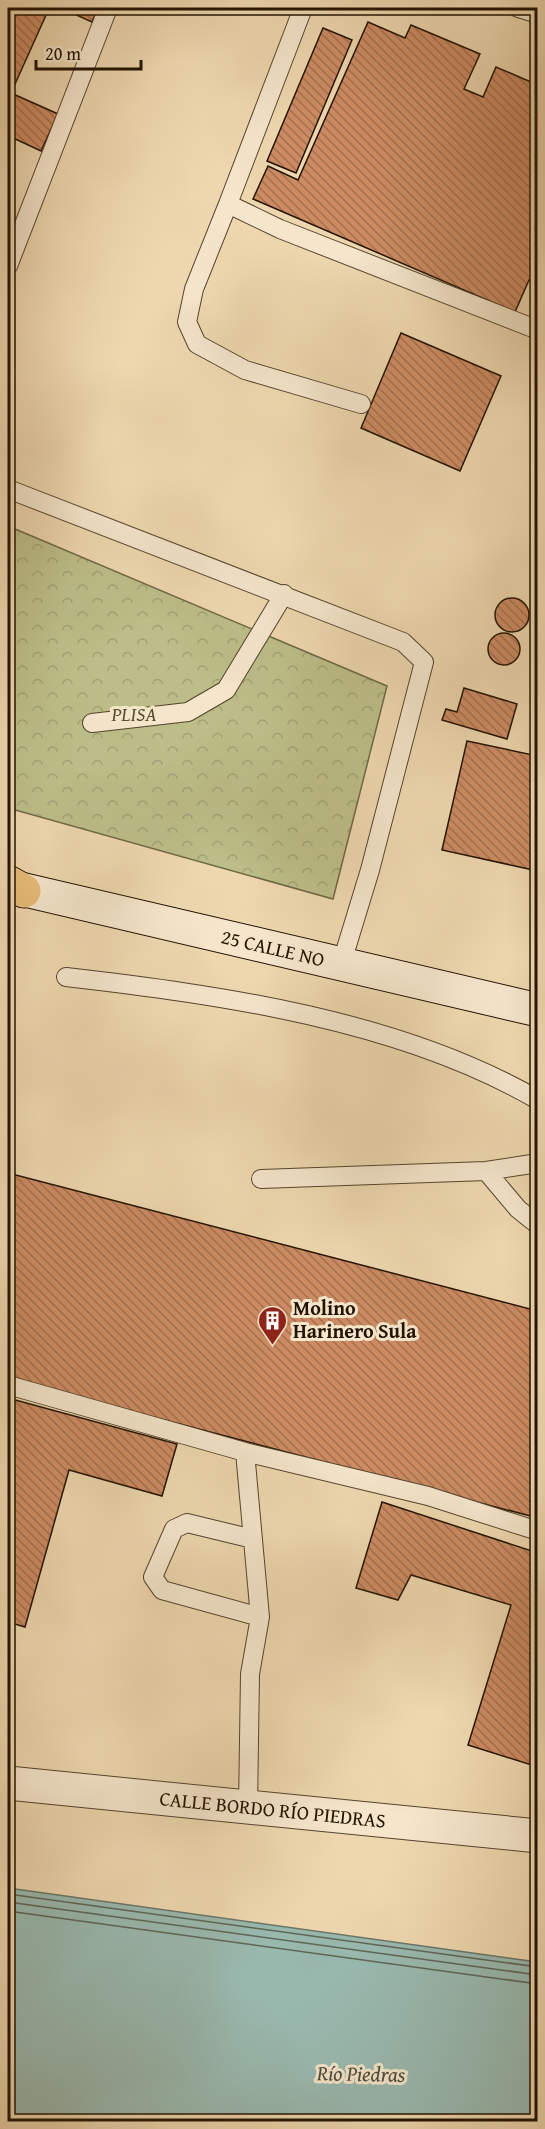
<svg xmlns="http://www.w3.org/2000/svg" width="545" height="2129" viewBox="0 0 545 2129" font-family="'Gentium Book Plus',serif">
  <defs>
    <pattern id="forest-crowns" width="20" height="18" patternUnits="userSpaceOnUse" patternTransform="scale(1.5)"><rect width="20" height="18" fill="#bcbd88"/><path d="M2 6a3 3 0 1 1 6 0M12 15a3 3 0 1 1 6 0" fill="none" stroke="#a1a274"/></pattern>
    <pattern id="building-back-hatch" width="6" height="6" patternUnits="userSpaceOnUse" patternTransform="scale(1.5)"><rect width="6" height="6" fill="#cc8b63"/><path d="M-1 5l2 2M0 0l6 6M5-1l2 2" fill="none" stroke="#a5704f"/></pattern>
  </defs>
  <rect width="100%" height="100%" fill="#eed7af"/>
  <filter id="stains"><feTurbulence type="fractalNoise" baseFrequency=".00333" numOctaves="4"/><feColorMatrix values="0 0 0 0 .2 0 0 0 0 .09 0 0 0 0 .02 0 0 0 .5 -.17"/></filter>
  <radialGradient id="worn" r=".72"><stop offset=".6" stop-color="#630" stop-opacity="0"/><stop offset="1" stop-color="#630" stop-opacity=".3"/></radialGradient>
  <path fill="url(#forest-crowns)" stroke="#6f6844" stroke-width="1.5" d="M8,526L387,686L333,899L8,808Z"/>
  <path fill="#99b9af" stroke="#697769" stroke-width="1.5" d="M8,1888L537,1962V2121H8Z"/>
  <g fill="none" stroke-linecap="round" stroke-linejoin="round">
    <path stroke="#5e6658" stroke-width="1.5" d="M8,1894L538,1967
      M8,1902L538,1975
      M8,1911L538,1984"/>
  </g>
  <path fill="url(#building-back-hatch)" stroke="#221301" stroke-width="1.5" d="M8,8H34L47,13L11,93L58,114L41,151L11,137L8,140Z
    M77,8H98L92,22L74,14Z
    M368,22L405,38L411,25L480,54L464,89L483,97L496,67L538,85V110L533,120L538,122V284L529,280L515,312L253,199L268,166L298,180Z
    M323,28L352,40L296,173L267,161Z
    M401,333L501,376L460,471L361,428Z
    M495 615a17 17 0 1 1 34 0a17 17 0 1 1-34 0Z
    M488 649a16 16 0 1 1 32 0a16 16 0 1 1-32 0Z
    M464,688L517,704L507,739L442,720L446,709L457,712Z
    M467,741L538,756V871L442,850Z
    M8,1173L538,1311V1518L8,1379Z
    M8,1398L177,1444L162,1496L69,1470L25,1627L8,1622Z
    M382,1502L538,1553V1767L468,1745L511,1605L411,1575L398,1600L356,1588Z"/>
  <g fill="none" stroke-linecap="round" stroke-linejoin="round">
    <defs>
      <path id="lane" d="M303,8L228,204L280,229L538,330
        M518,8L538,14
        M228,204L194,289L187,322L197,344L245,370L361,404
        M8,266L108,8
        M8,489L403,642L424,662L370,870L341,965
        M92,723L188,712L226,690L284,594
        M66,977C222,995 400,1020 538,1100
        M486,1171L518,1209L538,1225
        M261,1179L486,1171L538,1163
        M8,1385L245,1452L428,1496L538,1531
        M245,1452L260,1617L250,1674L248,1808
        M253,1539L187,1523L174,1529L153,1577L162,1590L260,1617"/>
      <g id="street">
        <path id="s1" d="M8,1783L538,1836"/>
      </g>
      <g id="secondary">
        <path id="s2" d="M8,886L538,1010"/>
      </g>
      <path id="highway" d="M8,882L24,891"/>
    </defs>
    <use href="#lane" stroke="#55442c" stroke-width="20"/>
    <use href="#street" stroke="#55442c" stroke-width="35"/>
    <use href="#secondary" stroke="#221301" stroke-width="35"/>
    <use href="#highway" stroke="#221301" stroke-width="35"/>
    <use href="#lane" stroke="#f4e5cb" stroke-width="18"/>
    <use href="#street" stroke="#f4e5cb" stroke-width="33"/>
    <use href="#secondary" stroke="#f4e5cb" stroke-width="33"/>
    <use href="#highway" stroke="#e7bc78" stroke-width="33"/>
  </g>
  <defs>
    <symbol id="building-pin" viewBox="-11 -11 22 30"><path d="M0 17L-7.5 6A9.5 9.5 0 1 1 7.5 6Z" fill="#8f2418" stroke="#f4e5cb"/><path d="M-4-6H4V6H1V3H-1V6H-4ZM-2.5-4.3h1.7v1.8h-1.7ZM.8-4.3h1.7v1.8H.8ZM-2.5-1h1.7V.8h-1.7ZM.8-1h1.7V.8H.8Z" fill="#fff"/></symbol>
  </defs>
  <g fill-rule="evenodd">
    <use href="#building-pin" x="256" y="1304" width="33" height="45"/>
  </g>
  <g text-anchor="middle" stroke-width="6" stroke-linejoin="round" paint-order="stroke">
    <g font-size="20" font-style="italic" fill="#584e30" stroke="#f4e5cb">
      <text x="134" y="721">PLISA</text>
    </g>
    <g font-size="20" fill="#221301" stroke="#f4e5cb">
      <text dy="7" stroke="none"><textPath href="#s2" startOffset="272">25 CALLE NO</textPath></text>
      <text dy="7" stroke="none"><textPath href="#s1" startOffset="266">CALLE BORDO RÍO PIEDRAS</textPath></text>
    </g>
    <g font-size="20" font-weight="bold" fill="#221301" stroke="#f4e5cb" text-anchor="start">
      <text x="293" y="1315">Molino<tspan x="293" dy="23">Harinero Sula</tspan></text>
    </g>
    <g font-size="21" font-style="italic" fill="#4c4d3e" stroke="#f4e5cb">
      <text transform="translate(361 2074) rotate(1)" y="7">Río Piedras</text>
    </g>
  </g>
  <rect width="545" height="2129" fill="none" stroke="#eed7af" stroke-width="30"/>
  <rect x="9" y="9" width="527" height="2111" fill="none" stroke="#221301" stroke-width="3"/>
  <rect x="15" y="15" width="515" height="2099" fill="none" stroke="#221301" stroke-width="1.5"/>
  <path d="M36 60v9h105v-9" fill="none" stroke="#221301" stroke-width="3"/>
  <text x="45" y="60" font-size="18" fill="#221301" stroke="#f4e5cb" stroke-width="4.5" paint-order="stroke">20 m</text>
  <rect width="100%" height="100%" filter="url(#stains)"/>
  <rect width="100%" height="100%" fill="url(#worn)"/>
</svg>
